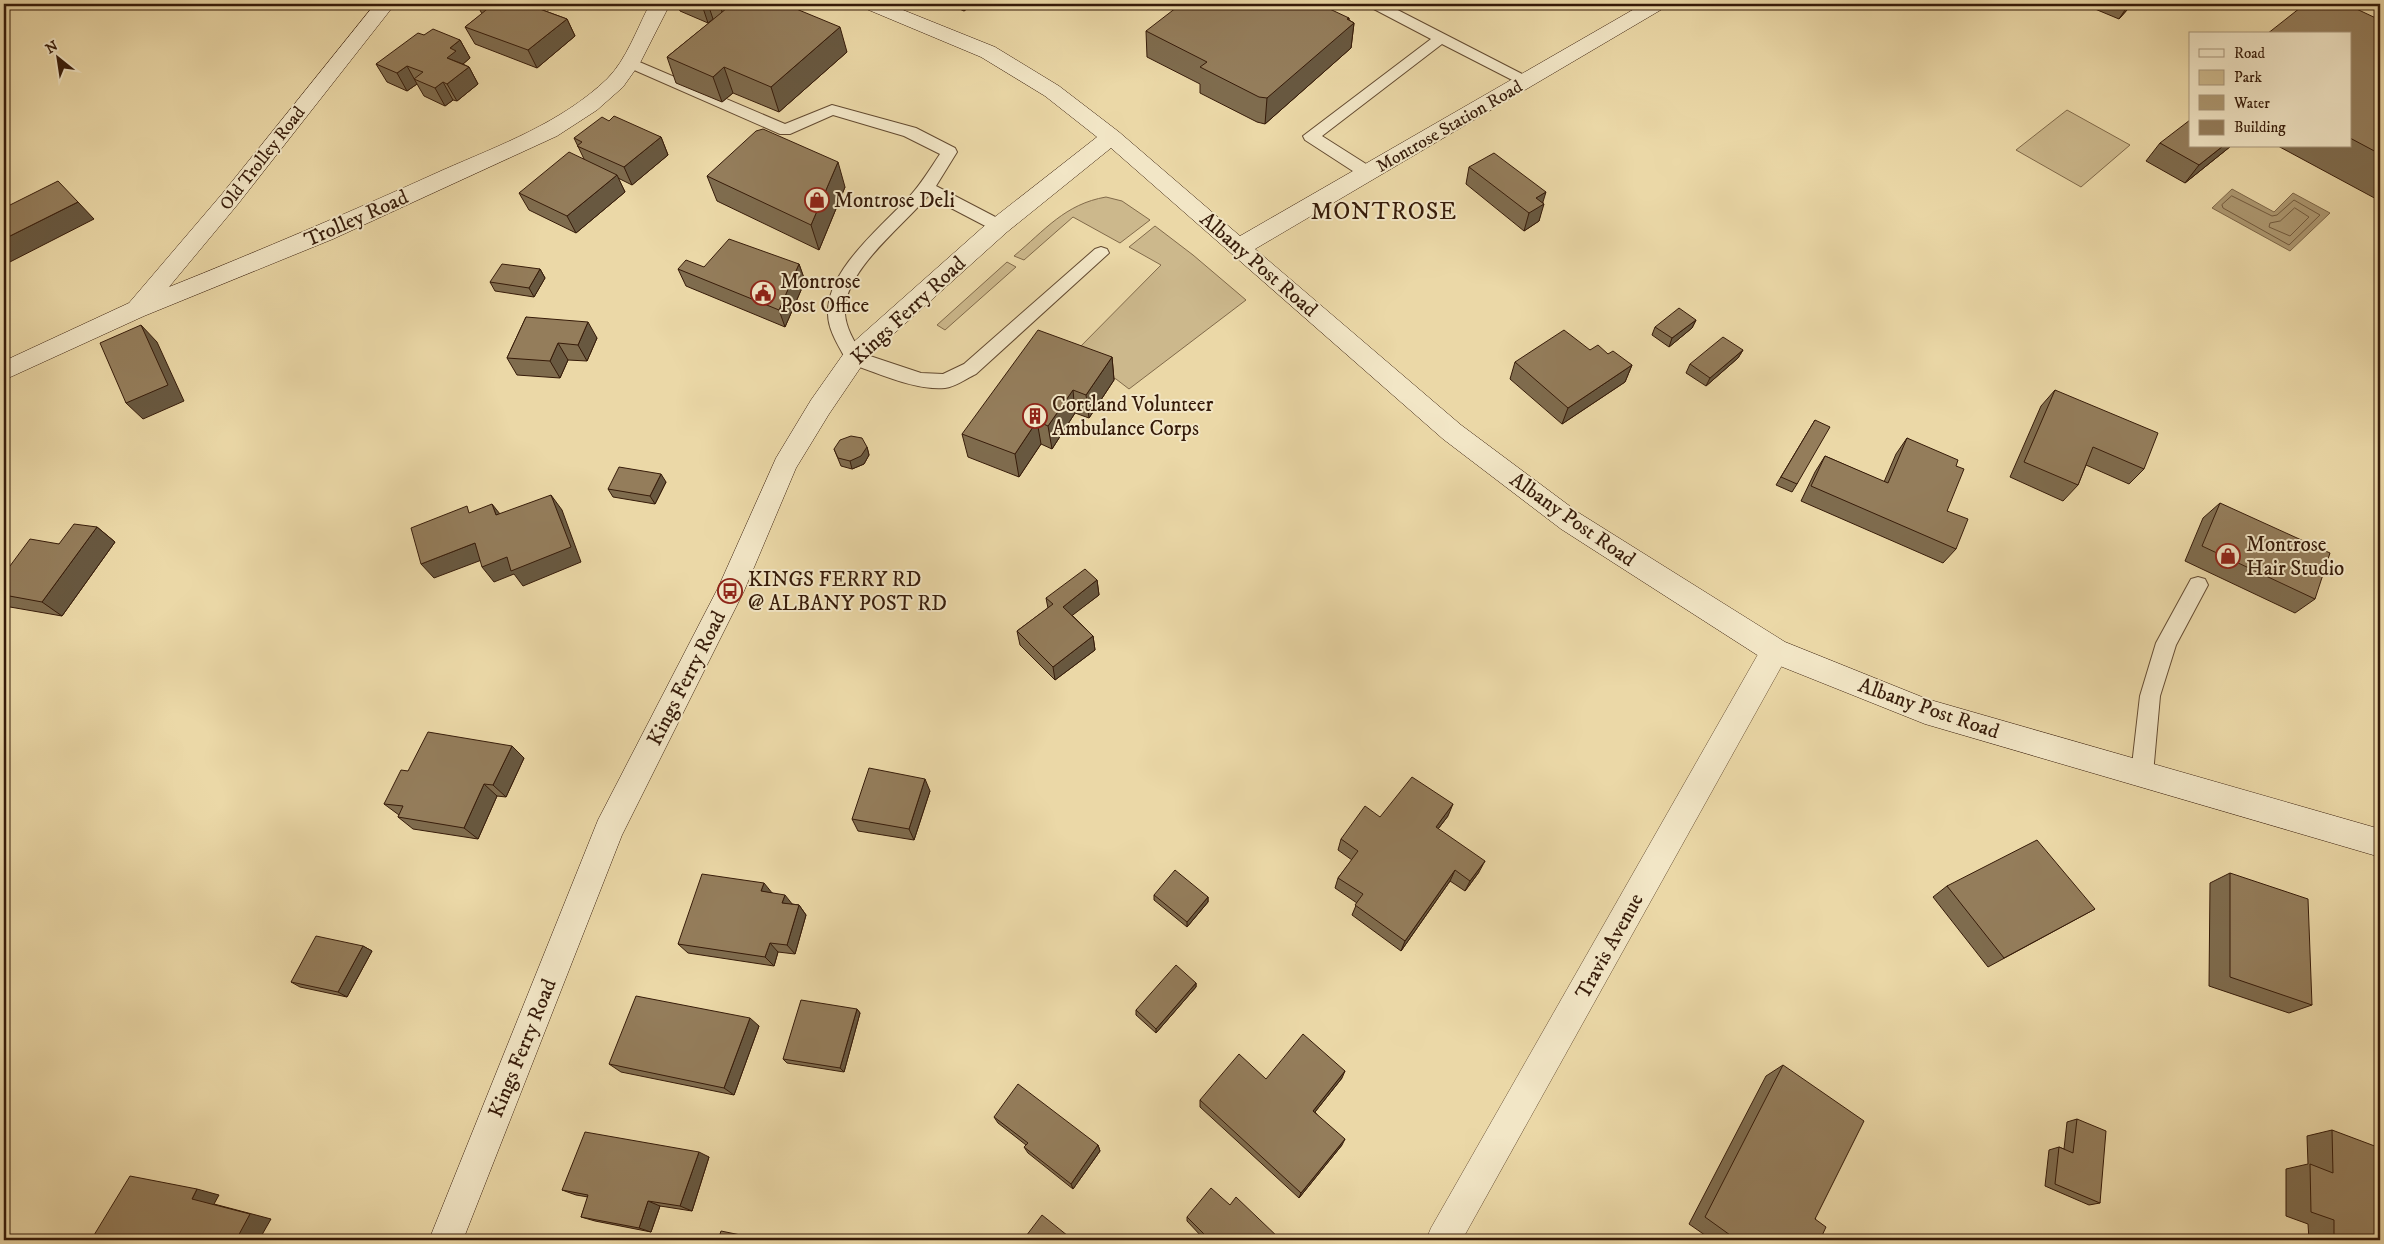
<svg xmlns="http://www.w3.org/2000/svg" width="2384" height="1244" viewBox="0 0 2384 1244" font-family="'IM FELL DW Pica',serif">
  <rect width="100%" height="100%" fill="#ebd8a7"/>
  <filter id="stains"><feTurbulence type="fractalNoise" baseFrequency=".004" numOctaves="4"/><feColorMatrix values="0 0 0 0 .2 0 0 0 0 .09 0 0 0 0 .02 0 0 0 .5 -.17"/></filter>
  <radialGradient id="worn" r=".72"><stop offset=".6" stop-color="#630" stop-opacity="0"/><stop offset="1" stop-color="#630" stop-opacity=".3"/></radialGradient>
  <path fill="#ccb88c" stroke="#816a4a" d="M2067,110L2130,145L2081,187L2016,150Z
    M1106,197L1122,201L1150,220L1120,243L1073,217L1024,260L1014,256C1045,230 1065,204 1106,197Z
    M1155,226L1193,255L1246,300L1129,389L1116,379L1057,356L1076,351L1161,265L1129,247Z
    M1007,262L1016,267L945,330L937,325Z"/>
  <path fill="#ad9871" stroke="#7d6647" d="M2232,189L2274,212L2293,193L2330,213L2290,251L2212,208Z"/>
  <g fill="none" stroke-linecap="round" stroke-linejoin="round">
    <path stroke="#725a3d" stroke-width="1" d="M2232,196L2272,216L2277,215L2294,200L2320,215L2289,245L2223,208L2222,205Z
      M2295,208L2309,217L2290,236L2269,227L2270,223L2280,221Z"/>
    <defs>
      <path id="lane" d="M1368,4H1386L1530,78L1533,81L1530,84H1520L1442,44L1322,136L1374,169L1376,173L1374,177H1362L1305,140L1303,136L1431,39L1370,7Z
        M630,58L785,124L832,105L916,128L955,148L957,152L936,186L1005,222L1007,226L1005,230L999,232L993,230L928,196C903,226 842,272 845,314C846,328 854,341 861,353L921,373L943,374L964,364L1095,249L1101,247L1107,249L1109,253L976,374C967,378 955,387 945,388C915,391 876,372 848,363C840,348 828,331 828,314C826,271 882,226 909,197C921,184 930,169 940,154L904,136L833,115L790,134H780L625,66L623,63L625,60Z
        M2198,577L2205,579L2208,585L2176,645L2160,696L2153,774L2150,781L2142,784L2134,781L2131,774L2140,696L2156,643L2191,579Z"/>
      <path id="street" d="M1775,639L1785,642L1789,651L1785,660L1462,1240H1426L1431,1228L1765,642Z"/>
      <path id="secondary" d="M375,4H395L238,204L169,287C261,250 353,211 443,170C500,145 561,123 607,79C627,59 637,28 650,4H670L640,63L623,87L597,110L557,136L333,239L144,316L4,380V361L129,303L222,194Z
        M861,4H888L995,47L1059,86L1119,132L1240,236L1643,4H1667L1664,8L1255,249L1461,425L1579,513L1785,642L1927,699L2380,829V857L1925,724L1765,660L1561,529L1443,439L1111,148L1007,232L867,358L829,414L796,468L744,591L622,835L463,1240H429L598,820L718,588L776,458L811,400L849,346L991,220L1097,137L1045,96L981,57L864,8Z"/>
    </defs>
    <use href="#lane" stroke="#634a30" stroke-width="2"/>
    <use href="#street" stroke="#634a30" stroke-width="1"/>
    <use href="#secondary" stroke="#361b09" stroke-width="1"/>
    <use href="#lane" fill="#f2e6c6" fill-rule="evenodd"/>
    <use href="#street" fill="#f2e6c6" fill-rule="evenodd"/>
    <use href="#secondary" fill="#f2e6c6" fill-rule="evenodd"/>
  </g>
  <path fill="#7f6c4e" stroke="#361b09" d="M477,4H526L567,19L575,36L537,68L475,44L465,27L482,14Z
    M532,4H556L548,10Z
    M677,4H794L799,10L847,52L779,112L733,93L722,102L676,83L667,57L714,19L708,23L680,11Z
    M948,4H973L964,11Z
    M2083,4H2132L2127,10L2119,19Z
    M1349,18V20L1354,23L1351,48L1265,124L1257,122L1200,93V84L1147,57L1146,31Z
    M2380,20V201L2278,146H2350V34Z
    M424,35L460,40L470,58L463,64L469,67L478,84L457,101L453,100L445,106L424,96L417,84L407,91L387,82L376,64Z
    M609,121L661,137L668,155L632,185L618,178L625,192L576,233L529,210L519,193L584,159L574,138Z
    M2160,143L2190,146H2231L2185,183L2146,161Z
    M1469,167L1543,202L1539,221L1524,231L1466,184Z
    M707,176L845,187L819,250L717,201Z
    M799,264L805,281L785,327L686,286L678,269Z
    M540,269L545,278L534,297L495,291L490,282Z
    M526,317L597,338L587,361L568,360L560,378L517,375L507,358Z
    M1696,320L1692,328L1669,347L1652,335L1655,327Z
    M1590,350L1608,354L1632,365L1625,382L1562,424L1510,379L1515,362Z
    M1743,350L1738,358L1706,386L1686,373L1690,364Z
    M1112,357L1114,380L1089,418L1075,413L1052,449L1041,444L1019,477L968,457L962,434Z
    M2055,390L2144,469L2129,484L2086,465L2078,485L2063,501L2010,477L2041,406Z
    M1815,420L1797,484L1792,492L1776,485Z
    M1907,438L1956,466L1947,511L1956,549L1943,563L1801,501L1815,472L1825,456L1884,482L1896,454Z
    M867,447L869,455L864,464L852,469L841,466L834,449Z
    M666,482L655,504L613,497L608,489Z
    M2220,503L2315,599L2295,613L2185,561L2203,518Z
    M97,527L115,542L62,616L10,607L4,603V574L59,544Z
    M1097,580L1099,595L1072,615L1093,636L1095,650L1055,680L1020,645L1017,631L1048,608L1046,598Z
    M524,758L506,797L497,796L478,839L413,829L398,817L399,815L384,804L408,771Z
    M930,791L914,840L858,831L852,819Z
    M1448,816L1438,829L1479,872L1465,891L1450,881L1401,951L1352,915L1357,903L1335,888L1338,878L1352,860L1338,850L1341,839L1380,817Z
    M2230,873L2312,1005L2289,1013L2209,986L2210,883Z
    M1947,886L2095,909L1988,967L1933,897Z
    M772,893L792,904L799,905L806,915L795,954L778,952L774,966L688,953L678,944Z
    M1154,895L1208,897V902L1187,927L1154,900Z
    M363,946L372,951L347,997L300,987L291,982Z
    M1196,983V987L1156,1033L1136,1015V1010Z
    M857,1009L860,1013L844,1072L787,1063L783,1059Z
    M759,1026L734,1095L621,1072L609,1064Z
    M1783,1065L1820,1240H1712L1689,1224L1766,1076Z
    M1342,1078L1315,1112L1342,1145L1299,1198L1200,1107V1100L1266,1079Z
    M994,1117L1098,1145L1100,1151L1073,1189L1028,1153L1024,1147L1026,1145L998,1123Z
    M2077,1119L2100,1203L2089,1205L2045,1186L2049,1150L2059,1147L2064,1149L2067,1122Z
    M2332,1130L2380,1240H2309L2308,1224L2286,1216V1169L2308,1164L2307,1136Z
    M709,1157L692,1211L660,1206L651,1232L595,1221L581,1217L588,1197L576,1195L562,1190Z
    M1230,1205L1202,1237L1187,1221V1217Z"/>
  <path fill="#685840" stroke="#361b09" d="M545,4H556L548,10Z
    M703,4H708L713,19L708,23L702,5Z
    M723,4H752L726,24L720,6Z
    M963,4H973L964,11Z
    M2129,4H2132L2127,10L2119,19Z
    M798,5L805,31L794,8Z
    M1349,18L1348,28L1354,23L1351,48L1265,124L1267,98Z
    M567,19L575,36L537,68L528,50Z
    M840,27L847,52L779,112L771,87Z
    M460,40L470,58L463,64L447,58L450,48Z
    M407,66L417,84L407,91L397,73Z
    M469,67L478,84L457,101L447,84Z
    M724,67L733,93L722,102L713,77Z
    M443,82L453,100L445,106L435,88Z
    M4,107L9,112L4,117Z
    M661,137L668,155L632,185L624,167Z
    M2223,146H2231L2185,183L2199,165Z
    M838,162L845,187L819,250L811,225Z
    M617,175L625,192L576,233L567,216Z
    M1546,192L1542,205L1544,204L1539,221L1524,231L1529,213L1536,198Z
    M78,202L94,219L4,265V239Z
    M799,264L805,281L785,327L779,310Z
    M540,269L545,278L534,297L529,288Z
    M1696,320L1692,328L1669,347L1672,338Z
    M588,322L597,338L587,361L578,345Z
    M141,325L157,342L184,401L143,419L126,403Z
    M558,343L568,360L560,378L550,361Z
    M1743,350L1738,358L1706,386L1710,378Z
    M1112,357L1114,380L1089,418L1086,395Z
    M1632,365L1625,382L1562,424L1568,408Z
    M1073,390L1075,413L1052,449L1048,426Z
    M1037,421L1041,444L1019,477L1015,454Z
    M867,447L869,455L864,464L852,469L850,461Z
    M661,474L666,482L655,504L650,496Z
    M551,495L562,510L581,562L523,586L514,574L494,582L482,567Z
    M492,504L504,519L496,515Z
    M97,527L115,542L62,616L42,602Z
    M475,543L487,558L434,578L421,564Z
    M1097,580L1099,595L1065,621L1063,607Z
    M1093,636L1095,650L1055,680L1053,667Z
    M512,746L524,758L506,797L493,785Z
    M925,779L930,791L914,840L909,829Z
    M484,784L497,796L478,839L464,828Z
    M1453,804L1448,816L1431,838L1436,827Z
    M1485,861L1479,872L1465,891L1470,881Z
    M1455,870L1450,881L1401,951L1405,941Z
    M764,883L773,894L761,891Z
    M785,895L793,905L782,903Z
    M1208,897V902L1187,927V922Z
    M799,905L806,915L795,954L787,945Z
    M770,943L778,952L774,966L765,957Z
    M363,946L372,951L347,997L338,992Z
    M1196,983V987L1156,1033V1029Z
    M857,1009L860,1013L844,1072L840,1068Z
    M750,1018L759,1026L734,1095L724,1088Z
    M1345,1071L1342,1078L1311,1117L1313,1111Z
    M1345,1139L1342,1145L1299,1198L1301,1193Z
    M1098,1145L1100,1151L1073,1189L1071,1184Z
    M699,1152L709,1157L692,1211L680,1206Z
    M197,1189L219,1195L214,1204L271,1219L259,1240H236L192,1199Z
    M648,1201L660,1206L651,1232L639,1228Z"/>
  <path fill="#947d5b" stroke="#361b09" d="M483,4H526L567,19L528,50L465,27L491,6Z
    M714,4H723L720,6Z
    M732,4H794L798,5L794,8L840,27L771,87L724,67L713,77L667,57Z
    M1181,4H1319L1349,18L1347,19L1354,23L1267,98L1259,97L1200,67L1207,62L1146,31Z
    M2305,4H2346L2380,20V154L2350,138V34H2267Z
    M433,29L460,40L450,48L456,51L447,58L469,67L447,84L443,82L435,88L414,79L423,72L407,66L397,73L376,64L418,33L424,35Z
    M614,116L661,137L624,167L577,146L582,142L574,138L602,117L609,121Z
    M2190,120V146H2223L2199,165L2160,143Z
    M763,129L838,162L811,225L707,176L756,131Z
    M569,152L617,175L567,216L519,193Z
    M1494,153L1546,192L1536,198L1544,204L1529,213L1469,167Z
    M58,181L78,202L4,239V208Z
    M729,239L799,264L779,310L678,269L686,260L704,267Z
    M502,264L540,269L529,288L490,282Z
    M1679,308L1696,320L1672,338L1655,327Z
    M526,317L588,322L578,345L558,343L550,361L507,358Z
    M141,325L168,385L126,403L100,343Z
    M1038,330L1112,357L1086,395L1073,390L1048,426L1037,421L1015,454L962,434Z
    M1564,330L1590,350L1598,345L1608,354L1613,351L1632,365L1568,408L1515,362Z
    M1723,337L1743,350L1710,378L1690,364Z
    M2055,390L2158,433L2144,469L2093,447L2078,485L2024,462Z
    M1815,420L1830,427L1797,484L1781,477Z
    M851,436L862,438L867,447L861,456L850,461L838,458L834,449L840,440Z
    M1907,438L1958,460L1956,466L1964,469L1947,511L1968,519L1956,549L1811,486L1825,456L1888,483Z
    M619,467L661,474L650,496L608,489Z
    M551,495L571,547L511,571L507,557L482,567L475,543L421,564L411,528L467,506L469,513L492,504L496,515Z
    M2220,503L2330,553L2315,599L2202,546Z
    M74,524L97,527L42,602L4,595V574L30,539L59,544Z
    M1085,569L1097,580L1063,607L1093,636L1053,667L1017,631L1053,604L1046,598Z
    M428,732L512,746L493,785L484,784L464,828L398,817L403,806L384,804L401,770L408,771Z
    M869,768L925,779L909,829L852,819Z
    M1412,777L1453,804L1436,827L1485,861L1470,881L1455,870L1405,941L1355,905L1363,894L1338,878L1358,851L1341,839L1365,806L1380,817Z
    M2037,840L2095,909L2004,958L1947,886Z
    M1175,870L1208,897L1187,922L1154,895Z
    M2230,873L2308,899L2312,1005L2230,977Z
    M702,874L764,883L761,891L785,895L782,903L799,905L787,945L770,943L765,957L678,944Z
    M316,936L363,946L338,992L291,982Z
    M1176,965L1196,983L1156,1029L1136,1010Z
    M636,996L750,1018L724,1088L609,1064Z
    M801,1000L857,1009L840,1068L783,1059Z
    M1303,1034L1345,1071L1313,1111L1345,1139L1301,1193L1200,1100L1239,1054L1266,1079Z
    M1783,1065L1864,1121L1815,1219L1826,1227L1820,1240H1737L1705,1217Z
    M1018,1084L1098,1145L1071,1184L1024,1147L1028,1143L994,1117Z
    M2077,1119L2106,1131L2100,1203L2055,1184L2059,1147L2073,1153Z
    M2332,1130L2380,1148V1240H2334V1220L2311,1212L2310,1164L2333,1173Z
    M585,1132L699,1152L680,1206L648,1201L639,1228L581,1217L588,1195L562,1190Z
    M130,1176L197,1189L192,1199L250,1214L236,1240H91Z
    M1211,1188L1230,1205L1236,1197L1281,1240H1200L1204,1234L1187,1217Z
    M1042,1215L1073,1240H1023Z
    M721,1231L765,1240H718Z"/>
  <defs>
    <symbol id="shop-ring" viewBox="-11 -11 22 22"><circle r="9.5" fill="#f2e6c6" stroke="#8f2418" stroke-width="1.5"/><path d="M-5-2.5h2.3a2.7 3.5 0 0 1 5.4 0H5L5.5 6h-11ZM-1.5-2.5h3a1.5 2.3 0 0 0-3 0Z" fill="#8f2418"/></symbol>
    <symbol id="civic-ring" viewBox="-11 -11 22 22"><circle r="9.5" fill="#f2e6c6" stroke="#8f2418" stroke-width="1.5"/><path d="M-.6-6.5H3V-4.5H.6V-3L4-1V1h2V6H-6V1h2V-1L-.6-3ZM-1.2 2.5V6h2.4V2.5Z" fill="#8f2418"/></symbol>
    <symbol id="building-ring" viewBox="-11 -11 22 22"><circle r="9.5" fill="#f2e6c6" stroke="#8f2418" stroke-width="1.5"/><path d="M-4-6H4V6H1V3H-1V6H-4ZM-2.5-4.3h1.7v1.8h-1.7ZM.8-4.3h1.7v1.8H.8ZM-2.5-1h1.7V.8h-1.7ZM.8-1h1.7V.8H.8Z" fill="#8f2418"/></symbol>
    <symbol id="bus-ring" viewBox="-11 -11 22 22"><circle r="9.5" fill="#f2e6c6" stroke="#8f2418" stroke-width="1.5"/><path d="M-5-6H5V4H4V6H2V4H-2V6H-4V4H-5ZM-3.5-4V0h7V-4ZM-3.5 1.2v1.5H-2V1.2ZM2 1.2v1.5H3.5V1.2Z" fill="#8f2418"/></symbol>
  </defs>
  <g fill-rule="evenodd">
    <use href="#shop-ring" x="803" y="186" width="28" height="28"/>
    <use href="#civic-ring" x="749" y="279" width="28" height="28"/>
    <use href="#building-ring" x="1021" y="402" width="28" height="28"/>
    <use href="#shop-ring" x="2214" y="542" width="28" height="28"/>
    <use href="#bus-ring" x="716" y="577" width="28" height="28"/>
  </g>
  <g text-anchor="middle" stroke-width="4" stroke-linejoin="round" paint-order="stroke">
    <g font-size="18" fill="#361b09" stroke="#f2e6c6">
      <text transform="translate(1449 126) rotate(-30)" y="6">Montrose Station Road</text>
      <text transform="translate(262 158) rotate(-52)" y="6">Old Trolley Road</text>
    </g>
    <g font-size="21" fill="#361b09" stroke="#f2e6c6" text-anchor="start">
      <text x="834" y="207">Montrose Deli</text>
      <text x="780" y="288">Montrose<tspan x="780" dy="24">Post Office</tspan></text>
      <text x="1052" y="411">Cortland Volunteer<tspan x="1052" dy="24">Ambulance Corps</tspan></text>
      <text x="2246" y="551">Montrose<tspan x="2246" dy="24">Hair Studio</tspan></text>
      <text x="748" y="586">KINGS FERRY RD<tspan x="748" dy="24">@ ALBANY POST RD</tspan></text>
    </g>
    <g font-size="21" fill="#361b09" stroke="#f2e6c6">
      <text transform="translate(356 218) rotate(-24)" y="7">Trolley Road</text>
      <text transform="translate(1259 264) rotate(41)" y="7">Albany Post Road</text>
      <text transform="translate(908 310) rotate(-43)" y="7">Kings Ferry Road</text>
      <text transform="translate(1573 519) rotate(35)" y="7">Albany Post Road</text>
      <text transform="translate(686 678) rotate(-63)" y="7">Kings Ferry Road</text>
      <text transform="translate(1929 708) rotate(19)" y="7">Albany Post Road</text>
      <text transform="translate(1609 946) rotate(-61)" y="7">Travis Avenue</text>
      <text transform="translate(522 1048) rotate(-68)" y="7">Kings Ferry Road</text>
    </g>
    <g font-size="24" letter-spacing="1" fill="#361b09" stroke="#f2e6c6">
      <text x="1384" y="219">MONTROSE</text>
    </g>
  </g>
  <rect width="2384" height="1244" fill="none" stroke="#ebd8a7" stroke-width="20"/>
  <rect x="5" y="5" width="2374" height="1234" fill="none" stroke="#361b09" stroke-width="2.5"/>
  <rect x="10" y="10" width="2364" height="1224" fill="none" stroke="#361b09"/>
  <rect x="2189" y="32" width="162" height="115" fill="#f2e6c6" stroke="#a7957a"/>
  <rect x="2199" y="49" width="25" height="8" fill="#f2e6c6" stroke="#a7957a"/>
  <text x="2234" y="58" font-size="15" fill="#361b09">Road</text>
  <rect x="2199" y="70" width="25" height="15" fill="#ccb88c" stroke="#a7957a"/>
  <text x="2234" y="82" font-size="15" fill="#361b09">Park</text>
  <rect x="2199" y="95" width="25" height="15" fill="#ad9871" stroke="#a7957a"/>
  <text x="2234" y="108" font-size="15" fill="#361b09">Water</text>
  <rect x="2199" y="120" width="25" height="15" fill="#947d5b" stroke="#a7957a"/>
  <text x="2234" y="132" font-size="15" fill="#361b09">Building</text>
  <g transform="translate(58 58) rotate(330)" stroke="#f2e6c6" stroke-width="4" paint-order="stroke">
  <path d="M0-4L9 19L0 12L-9 19Z" fill="#361b09"/>
  <text y="-8" font-size="14" font-weight="bold" text-anchor="middle" fill="#361b09">N</text>
  </g>
  <rect width="100%" height="100%" filter="url(#stains)"/>
  <rect width="100%" height="100%" fill="url(#worn)"/>
</svg>
